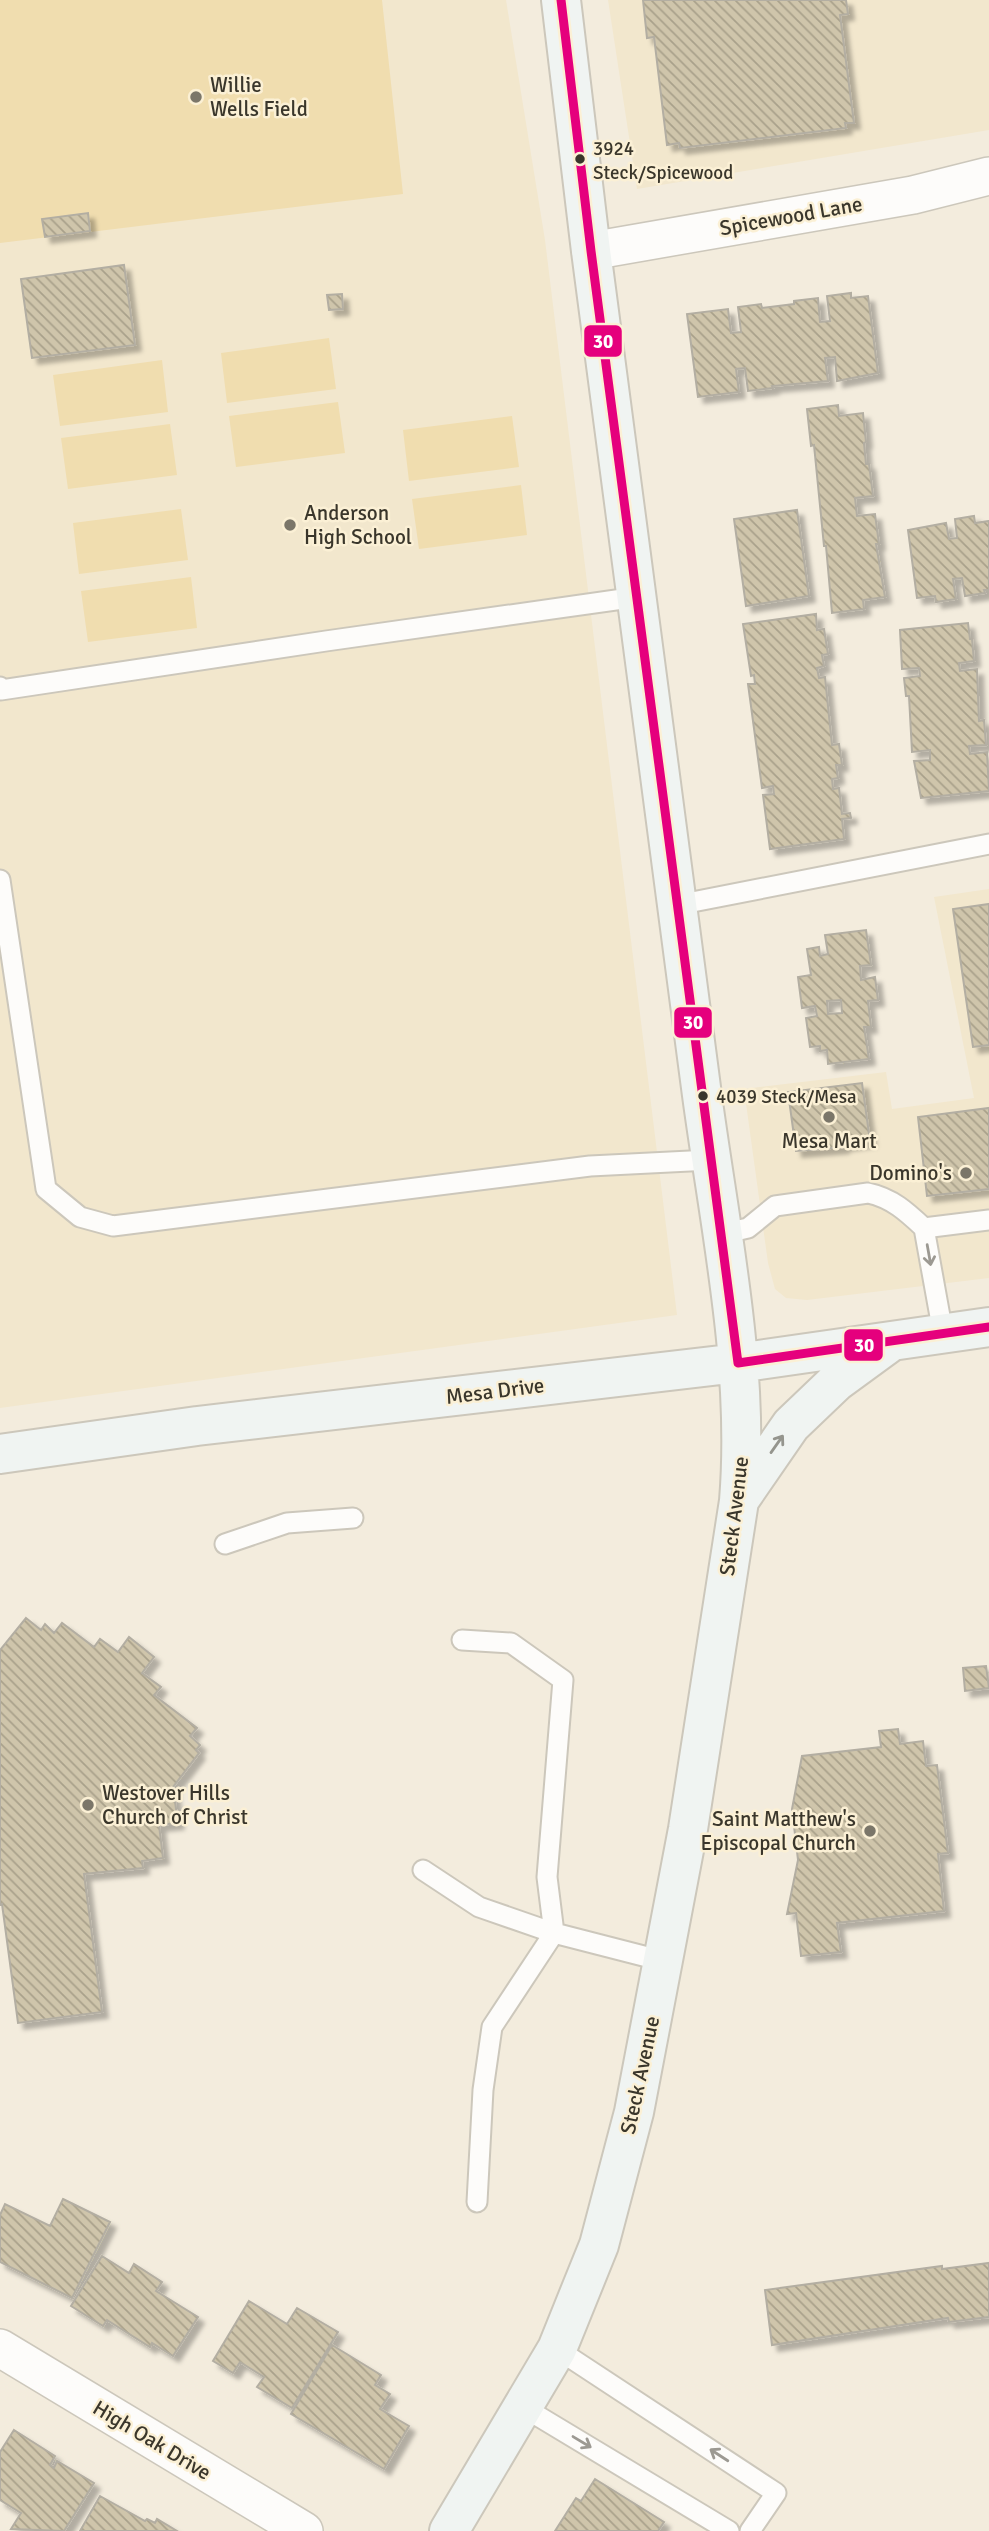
<svg xmlns="http://www.w3.org/2000/svg" width="989" height="2531" viewBox="0 0 989 2531" font-family="Signika,sans-serif">
  <defs>
    <pattern id="building-back-hatch" width="6" height="6" patternUnits="userSpaceOnUse" patternTransform="scale(1.75)"><rect width="6" height="6" fill="#cfc5ab"/><path d="M-1 5l2 2M0 0l6 6M5-1l2 2" fill="none" stroke="#a9a18b"/></pattern>
    <filter id="shadow"><feDropShadow dx="6" dy="6" stdDeviation="2" flood-color="#0004"/></filter>
  </defs>
  <rect width="100%" height="100%" fill="#f3ecdd"/>
  <path fill="#f2e7cd" d="M0,0H506L545,240L677,1315L0,1408Z
    M608,0H989V130L637,189Z
    M989,889V1278L807,1300L786,1298L775,1289L768,1263L744,1089L886,1072L892,1109L974,1098L934,897Z"/>
  <path fill="#f0ddaf" d="M0,0H382L403,194L0,243Z
    M329,338L336,389L227,403L221,353Z
    M162,360L168,412L60,426L53,375Z
    M338,402L345,453L236,467L229,416Z
    M512,416L519,467L409,481L403,430Z
    M170,424L177,475L68,489L61,438Z
    M521,485L527,535L419,549L412,499Z
    M181,509L188,560L79,574L73,523Z
    M191,577L197,628L88,642L81,591Z"/>
  <path fill="url(#building-back-hatch)" stroke="#b3aea2" stroke-width="2" fill-rule="evenodd" filter="url(#shadow)" d="M643,0H846L848,14L840,15L854,123H845L846,128L680,148L679,143L667,145L654,37L647,38Z
    M88,213L90,231L45,237L42,219Z
    M124,265L135,345L32,358L21,279Z
    M851,293V298L868,296L878,373L837,381L835,357L825,358L828,381L772,386L773,388L748,391L745,368L736,369L739,392L698,397L687,314L728,309L731,333L741,332L738,307L761,304L762,308L794,304V301L818,298L820,322L830,321L827,296Z
    M342,294L343,309L329,310L327,295Z
    M838,405L839,416L863,413L866,442L864,443L866,464H869L873,496L855,498L857,516L875,514L879,544H876L885,597L863,600L864,609L832,613L826,546H824L814,445L811,446L807,409Z
    M797,510L809,596L746,606L734,519Z
    M974,516L975,523L989,521V590H984L985,593L965,596L962,578L953,579L956,599L936,602L935,596L917,598L908,530L946,523L949,539L957,538L955,519Z
    M816,614L817,630L824,629L828,654L822,655L824,666L817,668L819,678L825,677L832,745L839,744L842,765H836L838,778L832,779L833,789L839,788L842,814L850,813L851,818L842,819L844,839L770,849L763,795L774,794L773,786L762,788L748,684H755L754,675L751,676L743,624Z
    M968,623L970,639H972L974,661L959,663L960,671L977,669L979,721L984,720L986,745L969,746L970,754L987,752L989,791L921,798L914,761L930,760V750L912,752L909,696H906L904,678L920,676L919,668L902,669L900,630Z
    M989,904V1045L973,1047L953,909Z
    M866,930L871,965L860,966L861,980L875,977L878,1000L868,1001L871,1027H864L869,1059L828,1064L827,1050L820,1051V1046L810,1047L806,1018L817,1016L815,1006L802,1008L798,977L811,975L807,949L819,947L820,956L828,954L825,935ZM841,1000L842,1013L828,1014L827,1001Z
    M862,1083L870,1141L843,1145V1147L796,1151L788,1092Z
    M989,1108V1189L927,1196L918,1117Z
    M26,1618L41,1630L45,1624L54,1633L62,1623L94,1647L100,1639L118,1652L129,1637L154,1657L142,1673L161,1687L154,1695L197,1728L190,1736L200,1745L196,1750L199,1753L173,1787L178,1823L159,1825L163,1858L142,1861L143,1868L84,1874L102,2012L18,2023L2,1904L0,1905V1650Z
    M986,1666L989,1688L965,1691L963,1668Z
    M898,1729L900,1744L923,1741L926,1766L937,1765L948,1853L938,1854L944,1911L837,1923L841,1952L801,1956L796,1913L787,1914L798,1860L792,1809L802,1756L881,1747L879,1731Z
    M63,2199L110,2222L72,2298L0,2262V2215L5,2204L50,2226Z
    M102,2256L129,2273L134,2264L162,2282L156,2291L198,2317L173,2356L152,2343L150,2347L107,2320L103,2326L71,2306Z
    M989,2263V2317L949,2322L948,2318L772,2345L765,2290L942,2266V2269Z
    M249,2301L287,2324L297,2308L338,2332L292,2408L257,2387L264,2377L240,2362L233,2373L213,2361Z
    M332,2345L381,2375L375,2385L390,2394L380,2409L409,2426L384,2469L291,2414Z
    M14,2430L55,2456L50,2465L54,2468L57,2461L94,2483L64,2531L11,2529L21,2513L0,2500V2452Z
    M595,2479L664,2522L658,2531H555L576,2498L581,2501Z
    M100,2496L145,2521L147,2519L155,2523L157,2519L177,2531H80Z"/>
  <g fill="none" stroke-linecap="round" stroke-linejoin="round">
    <defs>
      <path id="lane" d="M0,687L1,690L326,641L637,597
        M0,880L46,1189L80,1217L113,1226L590,1166L710,1160
        M677,905L989,844
        M722,1234L748,1228L775,1206L868,1193C892,1198 907,1212 924,1228
        M943,1333L924,1228L989,1220
        M225,1544L287,1523L353,1518
        M462,1640L511,1643L563,1680L547,1877L554,1933L492,2027L483,2090L477,2202
        M423,1870L479,1907L554,1933L663,1961
        M557,2349L776,2493L750,2531
        M523,2407L729,2531"/>
      <path id="street" d="M591,251L913,195L989,176
        M0,2348L304,2531"/>
      <path id="secondary" d="M0,1454L197,1426L738,1363L989,1327
        M740,1499L791,1425L836,1382L888,1344
        M449,2531L557,2349L599,2245L634,2112L688,1829L739,1501C750,1365 720,1229 702,1095L591,251L561,0"/>
    </defs>
    <use href="#lane" stroke="#ccc7bb" stroke-width="23"/>
    <use href="#street" stroke="#ccc7bb" stroke-width="40"/>
    <use href="#secondary" stroke="#ccc7bb" stroke-width="42"/>
    <use href="#lane" stroke="#fdfcfa" stroke-width="19"/>
    <use href="#street" stroke="#fdfcfa" stroke-width="37"/>
    <use href="#secondary" stroke="#f0f4f2" stroke-width="38"/>
    <defs>
      <path id="bus-1" d="M561,0L591,251L738,1363
        M738,1363L989,1327"/>
    </defs>
    <use href="#bus-1" stroke="#fbf0d5" stroke-width="14"/>
    <use href="#bus-1" stroke="#e5007d" stroke-width="9"/>
  </g>
  <defs><path id="oneway-shaft" d="M-6 0H5M1.5-3L5.5 0L1.5 3" fill="none" stroke-width="1.6" stroke-linecap="round" stroke-linejoin="round" transform="scale(1.75)"/></defs>
  <g stroke="#9c9992">
    <use href="#oneway-shaft" transform="translate(929 1255) rotate(80)"/>
    <use href="#oneway-shaft" transform="translate(582 2442) rotate(31)"/>
    <use href="#oneway-shaft" transform="translate(719 2455) rotate(-147)"/>
  </g>
  <use stroke="#95958e" href="#oneway-shaft" transform="translate(777 1444) rotate(-55)"/>
  <g fill="#7b7669" stroke="#fbf0d5" stroke-width="2.5">
    <circle cx="196" cy="97" r="7"/>
    <circle cx="290" cy="525" r="7"/>
    <circle cx="829" cy="1117" r="7"/>
    <circle cx="966" cy="1173" r="7"/>
    <circle cx="88" cy="1805" r="7"/>
    <circle cx="870" cy="1831" r="7"/>
  </g>
  <g fill="#3a362b" stroke="#fbf0d5" stroke-width="2.5">
    <circle cx="580" cy="159" r="6"/>
    <circle cx="703" cy="1096" r="6"/>
  </g>
  <g text-anchor="middle" stroke-width="5" stroke-linejoin="round" paint-order="stroke">
    <g font-size="19" fill="#3a362b" stroke="#fbf0d5" text-anchor="start">
      <text x="593" y="155">3924<tspan x="593" dy="24">Steck/Spicewood</tspan></text>
      <text x="716" y="1103">4039 Steck/Mesa</text>
    </g>
    <g font-size="21" fill="#3a362b" stroke="#fbf0d5" text-anchor="start">
      <text x="210" y="92">Willie<tspan x="210" dy="24">Wells Field</tspan></text>
      <text x="304" y="520">Anderson<tspan x="304" dy="24">High School</tspan></text>
      <text x="829" y="1148" text-anchor="middle">Mesa Mart</text>
      <text x="952" y="1180" text-anchor="end">Domino's</text>
      <text x="102" y="1800">Westover Hills<tspan x="102" dy="24">Church of Christ</tspan></text>
      <text x="856" y="1826" text-anchor="end">Saint Matthew's<tspan x="856" dy="24">Episcopal Church</tspan></text>
    </g>
    <g font-size="21" fill="#3a362b" stroke="#fbf0d5">
      <text transform="translate(791 216) rotate(-10)" y="7">Spicewood Lane</text>
      <text transform="translate(495 1391) rotate(-7)" y="7">Mesa Drive</text>
      <text transform="translate(734 1516) rotate(-83)" y="7">Steck Avenue</text>
      <text transform="translate(640 2075) rotate(-78)" y="7">Steck Avenue</text>
      <text transform="translate(152 2440) rotate(31)" y="7">High Oak Drive</text>
    </g>
  </g>
  <g stroke="#fbf0d5" stroke-width="2.5">
    <rect x="583" y="324" width="40" height="34" rx="7" fill="#e5007d"/>
    <rect x="673" y="1006" width="40" height="33" rx="7" fill="#e5007d"/>
    <rect x="843" y="1328" width="41" height="34" rx="7" fill="#e5007d"/>
  </g>
  <g font-size="19" text-anchor="middle" font-weight="bold" fill="#fff">
    <text x="603" y="348">30</text>
    <text x="693" y="1029">30</text>
    <text x="864" y="1352">30</text>
  </g>
</svg>
